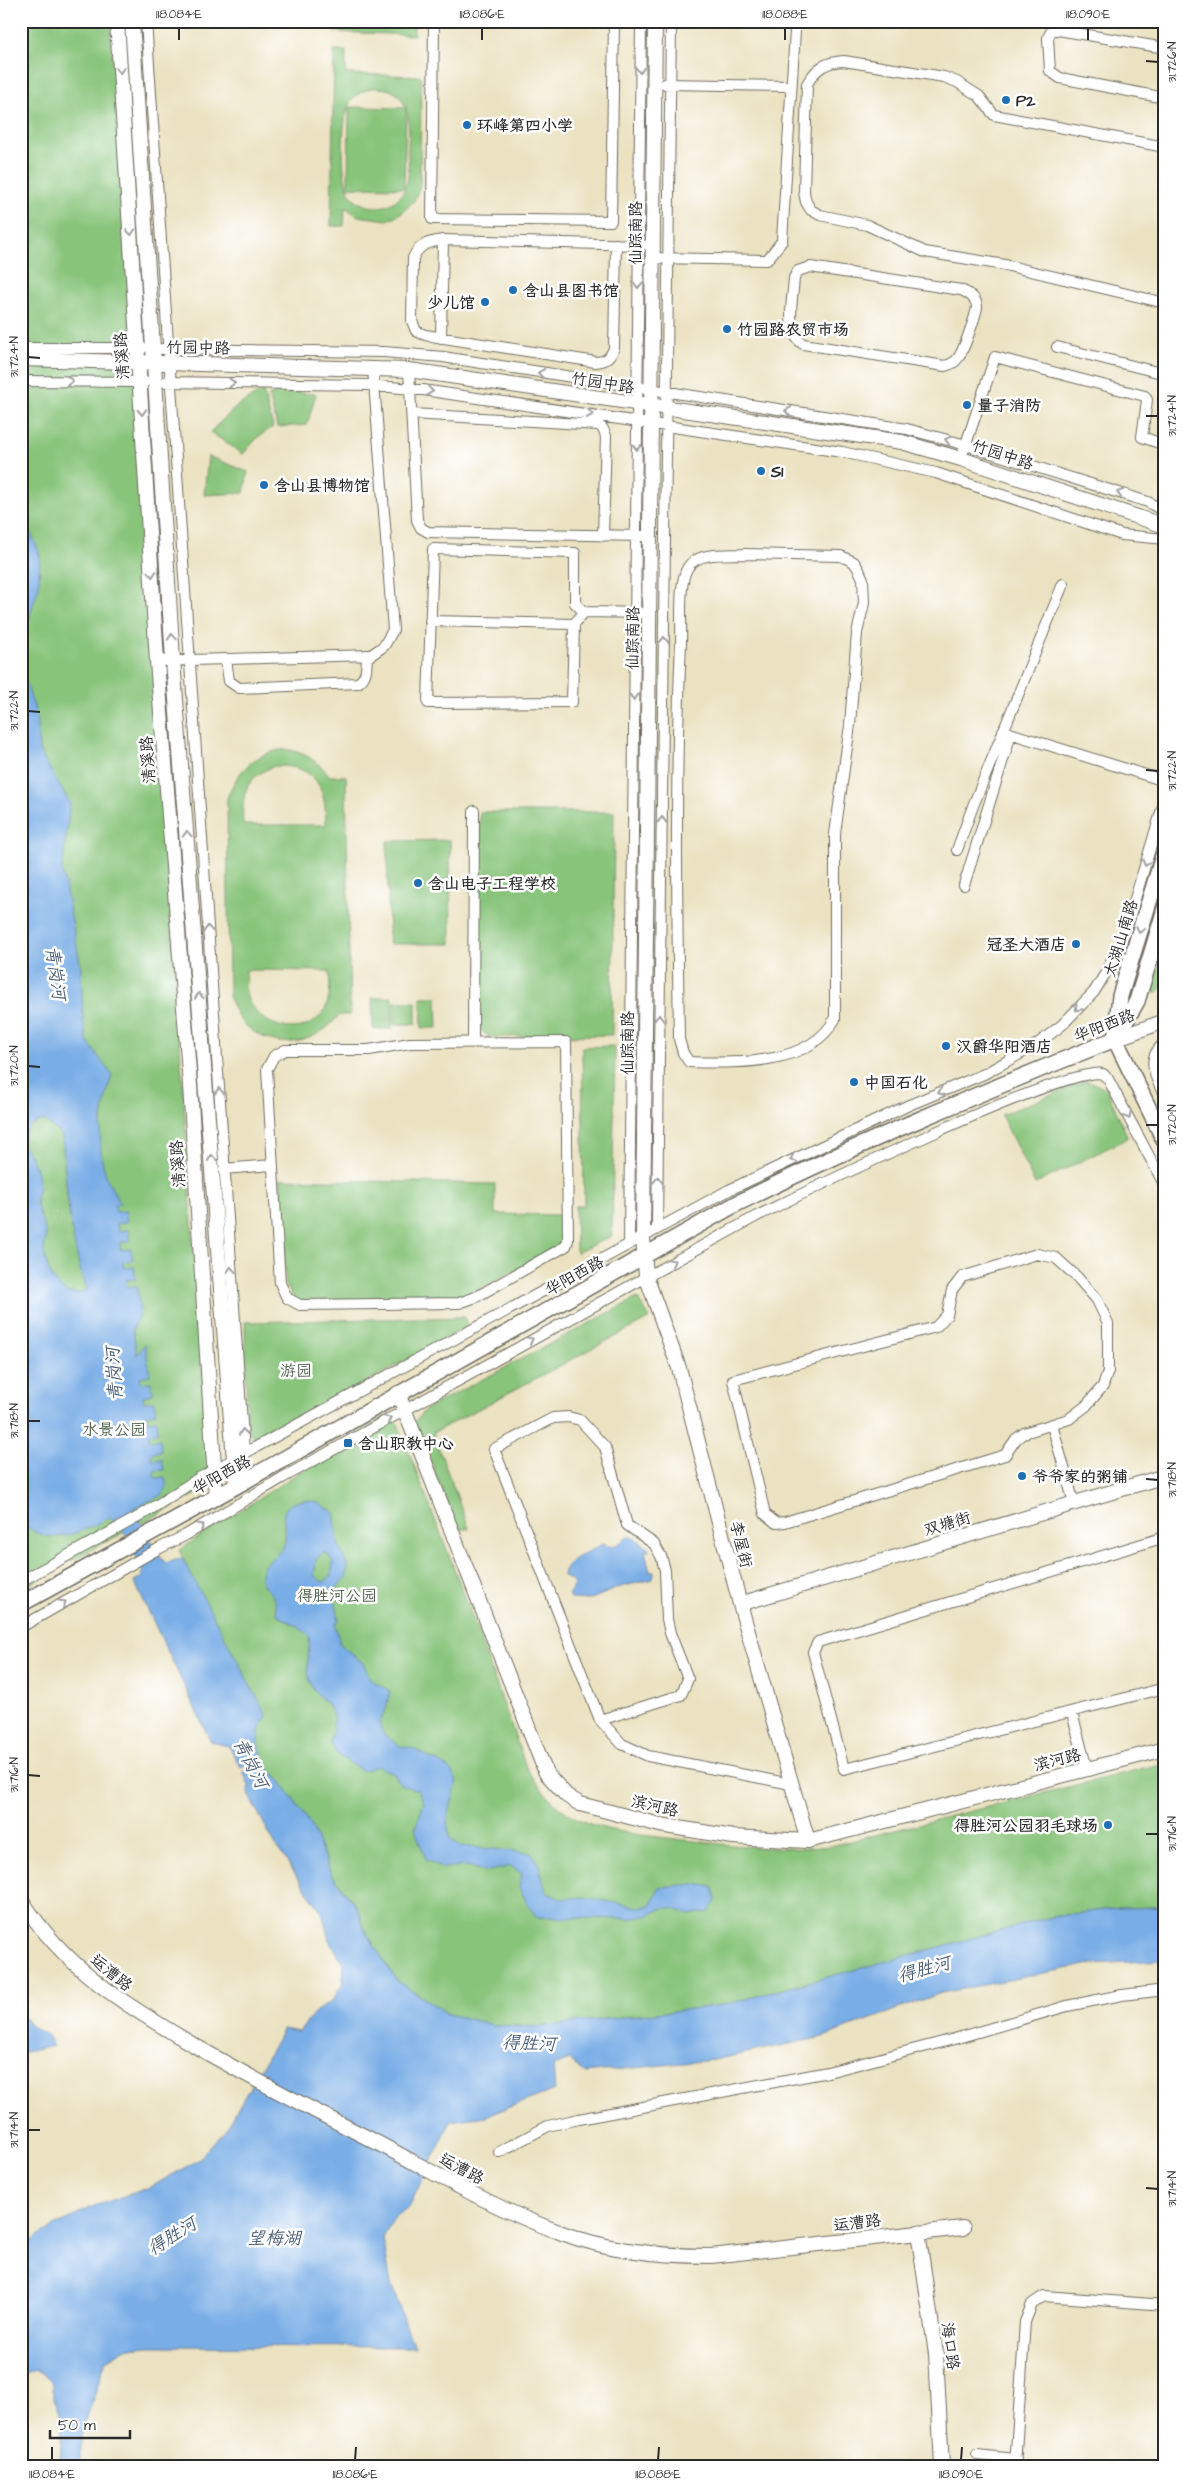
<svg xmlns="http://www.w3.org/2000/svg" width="1186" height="2487" viewBox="0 0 1186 2487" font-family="'Architects Daughter','LXGW WenKai TC',sans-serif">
  <rect width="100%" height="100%" fill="#fff"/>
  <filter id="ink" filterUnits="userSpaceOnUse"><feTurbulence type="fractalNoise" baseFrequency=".02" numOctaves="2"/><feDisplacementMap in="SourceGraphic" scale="10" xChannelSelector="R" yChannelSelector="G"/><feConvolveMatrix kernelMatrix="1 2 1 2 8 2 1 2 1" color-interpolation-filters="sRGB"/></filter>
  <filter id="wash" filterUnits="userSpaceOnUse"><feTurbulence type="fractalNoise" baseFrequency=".0096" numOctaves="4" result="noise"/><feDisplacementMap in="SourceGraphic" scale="20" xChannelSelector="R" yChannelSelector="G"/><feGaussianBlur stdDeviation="1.12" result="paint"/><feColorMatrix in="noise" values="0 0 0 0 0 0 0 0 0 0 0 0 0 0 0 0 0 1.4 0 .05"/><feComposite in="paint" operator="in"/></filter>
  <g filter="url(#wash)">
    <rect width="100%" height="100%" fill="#ebe2c1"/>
    <path fill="#88c47a" stroke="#5a7852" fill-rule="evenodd" d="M21,21H110L209,1470L206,1489L61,1566L21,1590Z
      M333,21H414V35L333,32Z
      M334,51H346V74L421,76L420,186L414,201L403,212L387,220L358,216L345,207L344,226H331ZM371,88C413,85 409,122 408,151C408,164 411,180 403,192C392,211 365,212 351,195C340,183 341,117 350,103C355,95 362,91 371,88Z
      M349,107L406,108L404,188L348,187Z
      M263,391L273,427L258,437L243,454L210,432L237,406Z
      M282,392L316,394L307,425L277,427L269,395Z
      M208,456L248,472L244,493L204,495Z
      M285,749C306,753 316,760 330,776H346L350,1015H339C314,1047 272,1053 242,1022C236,1016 233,1006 229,998L227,799C236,771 255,753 285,749ZM275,766C317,765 326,788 326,825H243C242,795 243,778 275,766ZM246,970L329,971C330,983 331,997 325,1009C307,1043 253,1027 246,993C245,986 246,977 246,970Z
      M480,812H614L612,1035L488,1037L478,1027Z
      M450,840L451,944H389L387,841Z
      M1161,959L1165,964V984L1156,993L1149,992L1158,960Z
      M392,997V1029H373L372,998Z
      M421,997H437L438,1028H422Z
      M394,1002H416V1024H394Z
      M615,1046L612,1236L576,1253L575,1206L584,1205L582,1047Z
      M1086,1081L1106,1088L1128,1138L1035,1184L1001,1115Z
      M280,1179L495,1184V1214L562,1215V1240L552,1251L460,1299L302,1303L294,1299L286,1284Z
      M637,1298L650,1318L433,1433L469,1528L458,1530L415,1421L426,1409Z
      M465,1317L468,1326L263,1440L253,1437L247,1428L245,1322Z
      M385,1417L398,1424L464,1594L526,1767C537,1784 549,1800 566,1812C599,1834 647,1835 685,1840C733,1845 782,1852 830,1846L1165,1763V1907L1118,1908L1051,1917L724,2005L539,2027L494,2025L448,2014L396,1980L364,1929L359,1909L331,1874L312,1827L278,1777L268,1769L258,1744L260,1726L179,1550Z"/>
    <path fill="#79ade6" stroke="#526c88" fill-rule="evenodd" d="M21,508L40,555L39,586L26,628L24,677L36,713L39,751L70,803L62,870L81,968L83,1020L87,1041L112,1075C103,1107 95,1139 105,1172C108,1183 115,1193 120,1204L115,1205L116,1212L126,1211L127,1222L117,1224L119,1231L128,1230L130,1241L120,1243L121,1250L131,1249L133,1260L123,1262L124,1268L134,1267L136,1279L126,1280L127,1287L137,1286L140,1311L133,1329L137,1355L145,1344L150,1375L140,1377L141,1383L151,1382L153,1394L143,1396L144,1402L154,1401L156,1413L146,1415L147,1421L157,1420L158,1432L149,1434L150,1441L160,1439L161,1451L152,1453V1460L162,1459L164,1470L154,1471L155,1478L165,1477L167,1488L160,1496L134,1508L135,1513L162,1559L166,1563L182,1558L267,1716C257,1731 256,1740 263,1756L241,1768L229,1746L211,1742L134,1581L142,1577L143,1570L119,1522L109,1518C81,1532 46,1551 21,1520V1334L31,1304L21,1259ZM43,1120L62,1135C66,1176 67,1216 77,1256C80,1267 81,1279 88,1289C61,1305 46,1273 44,1250C44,1245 46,1240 46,1235C44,1223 36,1210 36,1198C36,1194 39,1190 39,1187C39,1174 31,1153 22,1145C25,1130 28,1125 43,1120Z
      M304,1500L317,1502L334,1512L338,1544L348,1567L346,1579L336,1588L334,1596L339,1620L335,1625L340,1644L363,1663L371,1680L390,1691L386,1709L379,1722L383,1734L400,1746L412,1748L449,1768L457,1781L447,1822L450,1839L461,1846L531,1853C544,1868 539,1875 547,1893L561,1899L583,1897L640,1907L651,1905L660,1887L695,1884L713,1887L716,1901L708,1912L689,1915L673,1908H663L646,1916L628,1919L537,1917L529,1907L519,1887L522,1874L511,1866L485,1872L468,1866L442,1868L426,1859L415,1829L424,1803L418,1790L401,1785L394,1774L378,1766L362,1771L338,1755L330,1742C335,1724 337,1713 322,1699C319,1695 314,1692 312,1687C304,1670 310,1654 309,1636C300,1626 288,1623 277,1614C276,1609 276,1603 274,1599C271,1590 260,1588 261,1576C261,1562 275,1559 282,1549C294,1531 267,1506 304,1500ZM323,1553H327L333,1562L331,1576L324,1582L319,1580L314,1575L316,1559Z
      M631,1536L649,1548V1551H645L650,1572H654L653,1579L620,1587L589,1600L572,1599L568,1595L574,1585L572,1581L563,1576C563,1560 590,1551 603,1544L605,1543V1546C622,1547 622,1538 631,1536Z
      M265,1761L268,1769L278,1777L312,1827L331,1874L359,1910L364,1929L396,1980L448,2014L494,2025L539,2027L724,2005L1051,1917L1118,1908L1165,1907V1960L1091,1964L941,1993L823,2037L713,2060L584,2073L570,2060L553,2066L555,2090L486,2116L451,2121L409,2207L395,2216L383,2238L391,2284L414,2347L147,2346L124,2349L106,2360L81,2435V2466H60L62,2421L53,2398V2383L44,2374L35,2369L21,2376V2249L41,2234L94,2206L151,2187L198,2160L225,2131L283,2029L299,2032L316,2011L332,2001L343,1983L344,1964L329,1940L322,1912L276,1846L248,1794L249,1785L243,1772Z
      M21,2013L31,2026L46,2034L53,2046L21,2053Z"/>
  </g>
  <g filter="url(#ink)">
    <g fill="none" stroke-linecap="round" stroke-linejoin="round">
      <defs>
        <path id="street" d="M146,21L246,1481
          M434,21L432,219L611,221L614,21
          M1165,48L1052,29L1048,38L1050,71L1060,78L1165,98
          M665,84L791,86
          M1165,147L994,115L979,96L957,82L944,77L844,61C825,62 816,68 807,84L804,192L806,202L811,210L820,215L867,225L925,252L1005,265L1165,303
          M616,244L614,348C610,358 607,361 596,362L425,335L416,331L412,321L413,258C419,244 429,242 443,240L643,245
          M653,258L767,260L782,241L795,31L792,21
          M810,267L961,290C968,293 976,297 977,306C977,313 963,352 958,358C955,363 951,364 945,366L803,344C784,332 793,298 794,278L798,271Z
          M441,338L443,240
          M1057,347L1165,374
          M21,348H143
          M162,349L384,352L443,357L907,429L966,445L1148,502L1165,512
          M409,370L417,520L421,528L428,532L643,536
          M21,381L145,382
          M165,382L368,385L423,390L842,452L936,473L1122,535L1165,539
          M412,414L599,425L603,429L606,436L603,536
          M964,450L995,357L1145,396L1147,400L1142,437L1165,445
          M745,554L841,556L854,562L859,570L863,579L864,603L857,633L850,725L835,834V1019C809,1067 735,1063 689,1062L683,1053L679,1039C677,907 675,774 681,642C682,623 678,582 688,567C698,551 728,555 745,554Z
          M430,621L574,624L584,612L650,613
          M574,624L572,702L428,703L433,549L575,553V603L584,612
          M226,659L229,681L239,688L358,683C368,676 366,667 367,655
          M157,661L371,655L384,646L393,630L373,369
          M1003,731L1165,781
          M957,850L973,806L1063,584
          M964,885L1011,734
          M473,1042L474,811
          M566,1042L568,1240L566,1246L476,1297L459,1303L300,1305L287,1298L280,1283L267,1069L274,1056L285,1050H369L410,1043Z
          M1165,1043C1144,1058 1156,1079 1165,1097
          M224,1169L272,1165
          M657,1229L671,21
          M629,1244L641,21
          M1037,1254L1056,1258L1077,1277L1097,1300L1108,1323V1371L1103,1386L1086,1406L1069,1419L1024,1433L1016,1439L1005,1455L785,1522L776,1523L765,1514L733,1380L936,1327L947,1315L952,1290L962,1277Z
          M1052,1425L1074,1503
          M1165,1537L818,1642L813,1652L844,1769L1165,1688
          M21,1581L140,1516L199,1478L729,1190L909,1105L984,1074L1036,1045L1062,1025L1094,992L1105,974L1125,932L1165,799
          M21,1627L158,1549L186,1535L282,1478L755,1217C801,1194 1069,1064 1103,1074L1108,1079L1165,1186
          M1072,1713L1087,1769
          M600,1720L681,1695L688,1679L670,1633L667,1619L665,1570L661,1556L654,1544L627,1525L605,1447L580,1420L568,1417L553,1418L494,1449L600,1720L622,1744L648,1756L791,1784
          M499,2152L548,2126L579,2119L828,2072L954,2039L1067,2006L1122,1995L1165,1990
          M977,2455L1016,2459
          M1015,2466L1025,2322L1032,2304L1044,2296L1165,2305"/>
        <path id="secondary" d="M117,21L157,661L190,1085L216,1497
          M132,21L173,660L236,1486
          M655,21L643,1237L646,1276L679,1368L740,1604L808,1841
          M21,359L409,370L902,442L961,459L1165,526
          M1115,1039L1165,1021
          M398,1393L546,1773L567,1796L580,1804L660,1825L733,1837L808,1841L1165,1749
          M740,1604L1165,1476
          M21,1899C63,1967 125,2005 192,2044C250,2078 309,2108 368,2138C432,2171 494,2209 562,2233C609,2251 660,2256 711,2256L963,2228
          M918,2232L936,2354L942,2466"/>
        <path id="primary" d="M1165,850L1120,996L1115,1039L1165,1142
          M1119,1033L1137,1001L1165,909
          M21,1604L236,1486L736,1204C860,1142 988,1090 1115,1039"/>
      </defs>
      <use href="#street" stroke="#6e6b60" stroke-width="12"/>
      <use href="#secondary" stroke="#6e6b60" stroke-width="16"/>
      <use href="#primary" stroke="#6e6b60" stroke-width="18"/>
      <use href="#street" stroke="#fff" stroke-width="10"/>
      <use href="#secondary" stroke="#fff" stroke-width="14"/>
      <use href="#primary" stroke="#fff" stroke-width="15"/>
    </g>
    <defs><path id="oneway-chevron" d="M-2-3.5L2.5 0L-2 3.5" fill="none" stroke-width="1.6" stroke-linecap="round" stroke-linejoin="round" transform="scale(1.25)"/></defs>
    <g stroke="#a0a0a0">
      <use href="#oneway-chevron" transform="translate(120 70) rotate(86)"/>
      <use href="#oneway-chevron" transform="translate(640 70) rotate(91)"/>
      <use href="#oneway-chevron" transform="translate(131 232) rotate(86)"/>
      <use href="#oneway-chevron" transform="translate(638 285) rotate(91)"/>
      <use href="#oneway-chevron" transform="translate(541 373) rotate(-171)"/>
      <use href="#oneway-chevron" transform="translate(70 381) rotate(1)"/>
      <use href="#oneway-chevron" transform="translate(232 383) rotate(1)"/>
      <use href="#oneway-chevron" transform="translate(430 391) rotate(7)"/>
      <use href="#oneway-chevron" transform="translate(788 411) rotate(-171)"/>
      <use href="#oneway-chevron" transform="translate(142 412) rotate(87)"/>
      <use href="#oneway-chevron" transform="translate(590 414) rotate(9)"/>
      <use href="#oneway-chevron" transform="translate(948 440) rotate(-165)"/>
      <use href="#oneway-chevron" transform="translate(637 447) rotate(91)"/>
      <use href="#oneway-chevron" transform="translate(1120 493) rotate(-163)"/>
      <use href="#oneway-chevron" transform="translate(152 574) rotate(86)"/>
      <use href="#oneway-chevron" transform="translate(172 637) rotate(-94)"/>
      <use href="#oneway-chevron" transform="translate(664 640) rotate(-89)"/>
      <use href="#oneway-chevron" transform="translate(634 697) rotate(91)"/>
      <use href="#oneway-chevron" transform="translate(662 820) rotate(-89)"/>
      <use href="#oneway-chevron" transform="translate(187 834) rotate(-94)"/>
      <use href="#oneway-chevron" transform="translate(1146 863) rotate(107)"/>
      <use href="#oneway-chevron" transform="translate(208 929) rotate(-94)"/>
      <use href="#oneway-chevron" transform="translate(1140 930) rotate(107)"/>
      <use href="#oneway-chevron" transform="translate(199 996) rotate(-94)"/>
      <use href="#oneway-chevron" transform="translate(1078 1008) rotate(133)"/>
      <use href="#oneway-chevron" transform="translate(659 1018) rotate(-89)"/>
      <use href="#oneway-chevron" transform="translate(219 1091) rotate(-94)"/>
      <use href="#oneway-chevron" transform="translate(941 1092) rotate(157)"/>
      <use href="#oneway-chevron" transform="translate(1128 1116) rotate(61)"/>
      <use href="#oneway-chevron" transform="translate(212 1158) rotate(-95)"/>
      <use href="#oneway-chevron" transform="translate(793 1159) rotate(154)"/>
      <use href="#oneway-chevron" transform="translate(658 1180) rotate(-89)"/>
      <use href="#oneway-chevron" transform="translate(672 1262) rotate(-29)"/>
      <use href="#oneway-chevron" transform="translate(231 1270) rotate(-94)"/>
      <use href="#oneway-chevron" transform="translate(530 1340) rotate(-29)"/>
      <use href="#oneway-chevron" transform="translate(388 1419) rotate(-29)"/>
      <use href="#oneway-chevron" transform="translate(243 1432) rotate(-96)"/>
      <use href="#oneway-chevron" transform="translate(201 1526) rotate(-31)"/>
      <use href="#oneway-chevron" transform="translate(63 1603) rotate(-30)"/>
    </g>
  </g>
  <path fill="none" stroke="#2b2b2b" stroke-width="2" d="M179,40V28M482,40V28M785,40V28M1088,40V28M1146,61L1158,62M28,357L40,358M1146,416H1158M28,711L40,712M1146,770L1158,771M28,1066L40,1067M1146,1125H1158M28,1421H40M1146,1479L1158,1480M28,1775L40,1776M1146,1834H1158M28,2130H40M1146,2188L1158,2189M52,2460V2447M355,2460L356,2447M658,2460L659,2447M961,2460L962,2447"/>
  <g fill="#1f6fb2" stroke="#fff" stroke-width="2">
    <circle cx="1006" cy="100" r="5"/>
    <circle cx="467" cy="125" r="5"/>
    <circle cx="513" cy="290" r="5"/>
    <circle cx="485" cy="302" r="5"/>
    <circle cx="727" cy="329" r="5"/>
    <circle cx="967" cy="405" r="5"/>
    <circle cx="761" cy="471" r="5"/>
    <circle cx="264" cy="485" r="5"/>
    <circle cx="418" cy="883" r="5"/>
    <circle cx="1076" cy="944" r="5"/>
    <circle cx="946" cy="1046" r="5"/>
    <circle cx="854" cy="1082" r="5"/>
    <rect x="343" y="1438" width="10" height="10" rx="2.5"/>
    <circle cx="1022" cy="1476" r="5"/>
    <circle cx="1108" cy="1825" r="5"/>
  </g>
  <g text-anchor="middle" stroke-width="5" stroke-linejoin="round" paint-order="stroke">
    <g font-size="16" font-weight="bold" fill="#2b2b2b" stroke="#fff" text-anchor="start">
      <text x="1016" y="106">P2</text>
      <text x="477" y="131">环峰第四小学</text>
      <text x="523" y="296">含山县图书馆</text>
      <text x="475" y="308" text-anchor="end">少儿馆</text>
      <text x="737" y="335">竹园路农贸市场</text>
      <text x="977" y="411">量子消防</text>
      <text x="771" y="477">S1</text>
      <text x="274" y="491">含山县博物馆</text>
      <text x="428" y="889">含山电子工程学校</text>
      <text x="1066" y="950" text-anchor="end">冠圣大酒店</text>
      <text x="956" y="1052">汉爵华阳酒店</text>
      <text x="864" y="1088">中国石化</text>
      <text x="358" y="1449">含山职教中心</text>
      <text x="1032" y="1482">爷爷家的粥铺</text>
      <text x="1098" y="1831" text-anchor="end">得胜河公园羽毛球场</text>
    </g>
    <g font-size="16" fill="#2b2b2b" stroke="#fff">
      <text transform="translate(635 233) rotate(-90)" y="6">仙踪南路</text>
      <text transform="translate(198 347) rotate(1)" y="6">竹园中路</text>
      <text transform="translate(121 356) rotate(-94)" y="6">清溪路</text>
      <text transform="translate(603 382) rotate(9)" y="6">竹园中路</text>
      <text transform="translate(1003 454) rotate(18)" y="6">竹园中路</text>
      <text transform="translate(632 638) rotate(-89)" y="6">仙踪南路</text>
      <text transform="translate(147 760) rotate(-94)" y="6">清溪路</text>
      <text transform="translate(1120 938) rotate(-73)" y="6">太湖山南路</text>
      <text transform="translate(1104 1025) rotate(-21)" y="6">华阳西路</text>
      <text transform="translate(627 1043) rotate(-90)" y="6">仙踪南路</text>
      <text transform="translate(177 1164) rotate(-94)" y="6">清溪路</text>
      <text transform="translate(574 1275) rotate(-29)" y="6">华阳西路</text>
      <text transform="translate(221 1474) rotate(-29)" y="6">华阳西路</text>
      <text transform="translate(947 1523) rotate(-17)" y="6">双塘街</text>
      <text transform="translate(742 1544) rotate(76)" y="6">李屋街</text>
      <text transform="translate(1057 1759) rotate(-14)" y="6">滨河路</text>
      <text transform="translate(655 1805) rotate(13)" y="6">滨河路</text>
      <text transform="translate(112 1972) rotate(39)" y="6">运漕路</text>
      <text transform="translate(462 2168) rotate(28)" y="6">运漕路</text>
      <text transform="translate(857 2222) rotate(-7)" y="6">运漕路</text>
      <text transform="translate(951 2346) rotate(82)" y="6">海口路</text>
    </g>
    <g font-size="16" fill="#4c6147" stroke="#fff">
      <text x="296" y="1376">游园</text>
      <text x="114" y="1435">水景公园</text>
      <text x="337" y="1601">得胜河公园</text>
    </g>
    <g font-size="18" font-style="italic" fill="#4a5f76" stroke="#fff">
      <text transform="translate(56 973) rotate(82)" y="6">青岗河</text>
      <text transform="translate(114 1374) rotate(-94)" y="6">青岗河</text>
      <text transform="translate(251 1763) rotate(63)" y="6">青岗河</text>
      <text transform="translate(924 1969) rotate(-15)" y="6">得胜河</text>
      <text transform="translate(529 2043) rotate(2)" y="6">得胜河</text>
      <text transform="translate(172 2236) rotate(-32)" y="6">得胜河</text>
      <text x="274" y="2244">望梅湖</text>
    </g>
  </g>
  <rect width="1186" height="2487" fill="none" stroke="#fff" stroke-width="55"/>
  <path d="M50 2430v8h80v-8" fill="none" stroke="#2b2b2b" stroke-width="2.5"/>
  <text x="58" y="2430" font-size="15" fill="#2b2b2b" stroke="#ffffff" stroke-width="4" paint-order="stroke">50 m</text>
  <rect x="28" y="28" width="1130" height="2432" fill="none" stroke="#2b2b2b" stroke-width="2"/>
  <g font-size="12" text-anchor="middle" fill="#2b2b2b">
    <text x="179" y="18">118.084°E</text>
    <text x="482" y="18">118.086°E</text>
    <text x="785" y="18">118.088°E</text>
    <text x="1088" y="18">118.090°E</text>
    <text transform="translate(1172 62) rotate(-90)" y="4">31.726°N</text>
    <text transform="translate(14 357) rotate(-90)" y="4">31.724°N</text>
    <text transform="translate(1172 416) rotate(-90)" y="4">31.724°N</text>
    <text transform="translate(14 711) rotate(-90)" y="4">31.722°N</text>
    <text transform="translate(1172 771) rotate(-90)" y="4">31.722°N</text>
    <text transform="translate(14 1066) rotate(-90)" y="4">31.720°N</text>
    <text transform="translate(1172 1125) rotate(-90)" y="4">31.720°N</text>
    <text transform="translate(14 1421) rotate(-90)" y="4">31.718°N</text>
    <text transform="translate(1172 1480) rotate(-90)" y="4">31.718°N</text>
    <text transform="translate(14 1775) rotate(-90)" y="4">31.716°N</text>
    <text transform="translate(1172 1834) rotate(-90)" y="4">31.716°N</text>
    <text transform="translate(14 2130) rotate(-90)" y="4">31.714°N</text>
    <text transform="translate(1172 2189) rotate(-90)" y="4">31.714°N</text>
    <text x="52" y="2478">118.084°E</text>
    <text x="355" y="2478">118.086°E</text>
    <text x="658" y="2478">118.088°E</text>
    <text x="961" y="2478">118.090°E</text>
  </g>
</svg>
